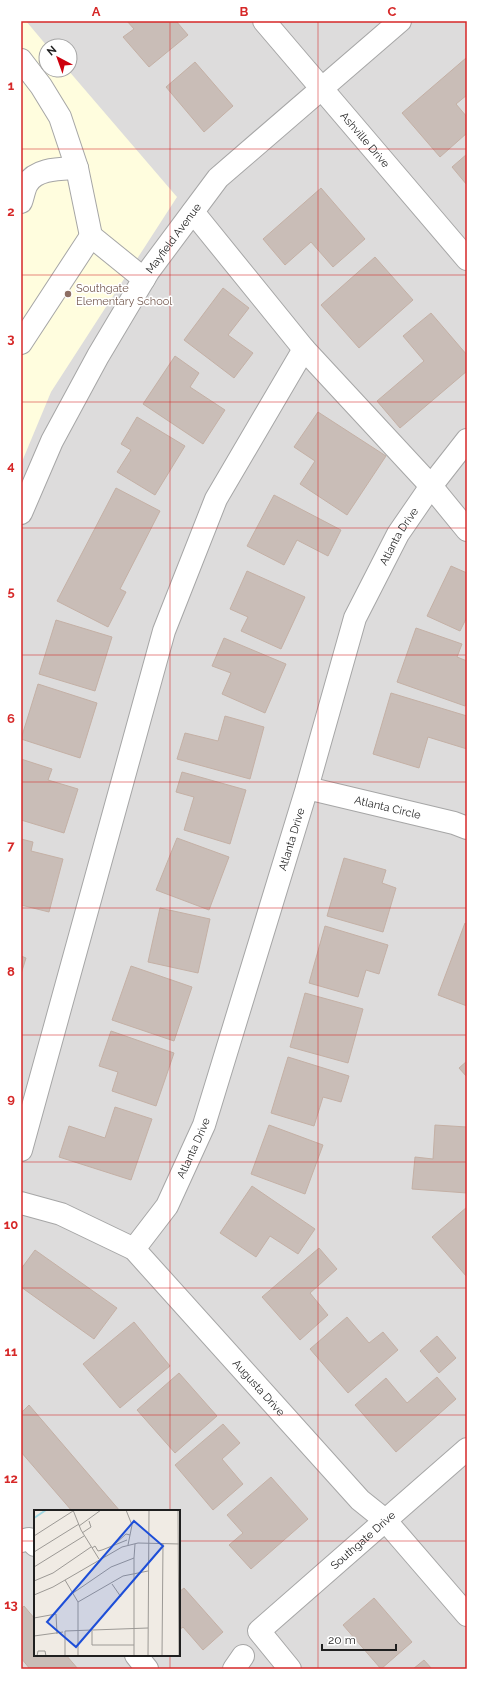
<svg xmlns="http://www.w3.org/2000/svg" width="488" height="1690" viewBox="0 0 488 1690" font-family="Raleway,sans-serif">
  <rect width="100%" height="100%" fill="#f0ebe4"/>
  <path fill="#dddcdc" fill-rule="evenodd" d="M21,21H467V1669H21ZM46,46H70V70H46ZM35,1511H179V1655H35Z"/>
  <path fill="#fffdde" d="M21,21H26L47,46H46V70H68L177,197L51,392L21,464Z"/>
  <path fill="#c9bdb7" stroke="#c4b0a5" d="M127,21H176L188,35L149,67L123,37L134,29Z
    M466,58L467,95L456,104L467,117V133L440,157L402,113Z
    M195,62L233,106L204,132L166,87Z
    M467,154V185L452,167Z
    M321,188L365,239L333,267L311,242L285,265L263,239Z
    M375,257L413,300L359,348L321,305Z
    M223,288L249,308L228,335L253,353L234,378L184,340Z
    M431,313L467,355V371L400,428L377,401L424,361L403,336Z
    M175,356L199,373L190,387L225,410L203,444L143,404Z
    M318,412L386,456L347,515L300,484L315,461L294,447Z
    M137,417L185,446L155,495L117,472L131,450L121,444Z
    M116,488L160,511L120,589L126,592L108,627L57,601Z
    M274,495L341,530L328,556L297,540L284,565L247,546Z
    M451,566L467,573V617L460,631L427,616Z
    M247,571L305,597L281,649L241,631L248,617L230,609Z
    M56,620L112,637L95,691L39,674Z
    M416,628L462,644L457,657L467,661V702L465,706L397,682Z
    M224,638L286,664L265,713L222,694L231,673L212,666Z
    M38,684L97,703L80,758L21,739Z
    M391,693L467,716V749L428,737L419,768L373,754Z
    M225,716L264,727L250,779L177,759L185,733L218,741Z
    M21,759L52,769L48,780L78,789L64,833L21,820Z
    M182,772L246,790L230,844L184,830L194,797L176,792Z
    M177,838L229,857L209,910L156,890Z
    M21,839L33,842L31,851L63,859L49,912L21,905Z
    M344,858L386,870L382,883L396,888L383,932L327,916Z
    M160,908L210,919L198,973L148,962Z
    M465,923L467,924V1006L438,995Z
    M325,926L388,945L379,974L366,970L358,997L309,983Z
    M21,956L26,958L21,974Z
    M131,966L192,987L174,1041L112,1020Z
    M305,993L363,1009L348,1063L290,1047Z
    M111,1031L174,1053L156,1106L112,1091L118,1072L99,1066Z
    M288,1057L349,1076L341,1102L323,1097L314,1126L271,1113Z
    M467,1061V1077L459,1068Z
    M115,1107L152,1119L131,1180L59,1157L69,1126L105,1138Z
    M269,1125L323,1145L305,1194L251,1174Z
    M435,1125L467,1127V1193L412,1189L415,1157L433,1159Z
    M252,1186L315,1229L298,1254L270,1236L256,1257L220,1233Z
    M467,1207V1277L432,1237Z
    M319,1248L337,1269L310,1293L328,1315L300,1340L262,1297Z
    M35,1250L117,1308L94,1339L21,1287V1269Z
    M347,1317L369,1343L383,1332L398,1350L348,1393L310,1349Z
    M134,1322L170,1366L120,1408L83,1364Z
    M437,1336L456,1358L439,1373L420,1351Z
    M179,1373L217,1416L175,1453L137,1410Z
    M437,1377L456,1399L396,1452L355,1405L386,1378L407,1403Z
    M29,1405L120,1511H72L21,1452V1413Z
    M223,1424L240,1443L222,1459L243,1484L213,1510L175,1465Z
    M271,1477L308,1519L251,1569L229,1545L243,1533L227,1515Z
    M184,1588L223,1632L203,1650L183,1627L179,1630V1592Z
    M374,1598L412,1642L381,1669L343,1625Z
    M24,1606L35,1619V1655H66L78,1669H30L21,1658V1609Z
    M424,1660L432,1669H413Z"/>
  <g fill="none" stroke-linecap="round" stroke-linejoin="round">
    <defs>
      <g id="minor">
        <path id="s1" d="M264,21L467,259"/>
        <path d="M21,60L41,86L60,117L77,168L91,236L144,279"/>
        <path d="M21,202C23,197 24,189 27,184C36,168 61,169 77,168"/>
        <path d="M193,212L304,349"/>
        <path d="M21,343L91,236"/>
        <path id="s2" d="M21,513L52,441L98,356L148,272L218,178L400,21"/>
        <path id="s3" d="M307,788L454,823L467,828"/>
        <path d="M21,1150L164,631L216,499L304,349L431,486L467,530"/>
        <path id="s4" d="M21,1203L61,1214L134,1249L360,1500L385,1520L467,1615"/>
        <path id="s5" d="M134,1249L167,1206L204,1125L307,788L355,618L398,534L431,486L467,440"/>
        <path d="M21,1541L29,1539L35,1545"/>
        <path d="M136,1655L147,1669"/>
        <path d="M234,1669L243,1656"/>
        <path id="s6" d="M290,1669L259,1631L467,1449"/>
      </g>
    </defs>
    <use href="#minor" stroke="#a6a6a6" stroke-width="24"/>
    <use href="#minor" stroke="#fff" stroke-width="22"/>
  </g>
  <path fill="none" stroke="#d62828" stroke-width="1" stroke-opacity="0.55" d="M170,21V1511M318,21V1669M21,149H467M21,275H467M21,402H467M21,528H467M21,655H467M21,782H467M21,908H467M21,1035H467M21,1162H467M21,1288H467M21,1415H467M21,1541H35M179,1541H467M170,1655V1669"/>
  <circle fill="#8d6e63" stroke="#fff" stroke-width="1.5" cx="68" cy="294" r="4"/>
  <g text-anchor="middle" stroke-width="3" stroke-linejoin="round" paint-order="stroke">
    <g font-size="11" fill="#1f1f1f" stroke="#fff">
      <text dy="4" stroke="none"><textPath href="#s1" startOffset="156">Ashville Drive</textPath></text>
      <text dy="4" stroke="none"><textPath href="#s2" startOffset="315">Mayfield Avenue</textPath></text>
      <text dy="4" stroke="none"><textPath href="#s5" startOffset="765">Atlanta Drive</textPath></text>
      <text dy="4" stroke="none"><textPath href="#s3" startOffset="83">Atlanta Circle</textPath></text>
      <text dy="4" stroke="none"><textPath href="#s5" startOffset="442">Atlanta Drive</textPath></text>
      <text dy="4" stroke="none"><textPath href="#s5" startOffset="118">Atlanta Drive</textPath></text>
      <text dy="4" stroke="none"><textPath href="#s4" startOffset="309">Augusta Drive</textPath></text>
      <text dy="4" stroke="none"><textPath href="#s6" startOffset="187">Southgate Drive</textPath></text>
    </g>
    <g font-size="11" fill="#785e54" stroke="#fff" text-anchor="start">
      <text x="76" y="292">Southgate<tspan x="76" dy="13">Elementary School</tspan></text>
    </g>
  </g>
  <g transform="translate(34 1510)">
    <rect width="146" height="146" fill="#f0ebe4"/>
    <path fill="none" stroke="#a0d7e2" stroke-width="2" d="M0,8L12,0"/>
    <path fill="none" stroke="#9c9995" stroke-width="1" d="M39,0L47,20L65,49M92,0L98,15L94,35M144,0L145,146M45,16L67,0M48,23L57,17L55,11M0,26L39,1M82,33L92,24L96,25M58,38L61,36L64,41L68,40L93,30M0,42L45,14M100,48L101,34M0,57L50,26M31,70L44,92V146M0,71L19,63L57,37M78,74L87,87M39,83L77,57L100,48V146M0,85L19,77L88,37L104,33L146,34M44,92L89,66L114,61M0,108L22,104L23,124M58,121V135H100M0,126L29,122M3,146L4,141H11L12,146M31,146V121L114,118M114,146L115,0M128,146L129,33"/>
    <path fill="#1d4ed8" fill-opacity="0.15" stroke="#1d4ed8" stroke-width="2" d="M100,11L129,36L42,137L13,112Z"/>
    <rect width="146" height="146" fill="none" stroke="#1f1f1f" stroke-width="2"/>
  </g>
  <rect width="488" height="1690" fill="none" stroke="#ffffff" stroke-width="44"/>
  <g transform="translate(58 58) rotate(319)"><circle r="19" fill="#ffffff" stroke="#a5a5a5"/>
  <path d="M0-3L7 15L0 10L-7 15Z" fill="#cd000d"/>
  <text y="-6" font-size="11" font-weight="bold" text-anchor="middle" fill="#1f1f1f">N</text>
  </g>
  <path d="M322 1644v6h74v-6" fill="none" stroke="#1f1f1f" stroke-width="2"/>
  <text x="328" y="1644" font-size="12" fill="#1f1f1f" stroke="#ffffff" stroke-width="3" paint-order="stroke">20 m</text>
  <rect x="22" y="22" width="444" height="1646" fill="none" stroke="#d62828" stroke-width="1.5"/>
  <g font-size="13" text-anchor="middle" font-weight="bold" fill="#d62828">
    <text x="96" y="16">A</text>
    <text x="244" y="16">B</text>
    <text x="392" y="16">C</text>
    <text x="11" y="90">1</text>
    <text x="11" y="216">2</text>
    <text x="11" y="343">3</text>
    <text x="11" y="470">4</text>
    <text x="11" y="596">5</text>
    <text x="11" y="723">6</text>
    <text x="11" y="850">7</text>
    <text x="11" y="976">8</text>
    <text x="11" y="1103">9</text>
    <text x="11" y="1229">10</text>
    <text x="11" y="1356">11</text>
    <text x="11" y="1483">12</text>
    <text x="11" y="1609">13</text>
  </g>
</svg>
